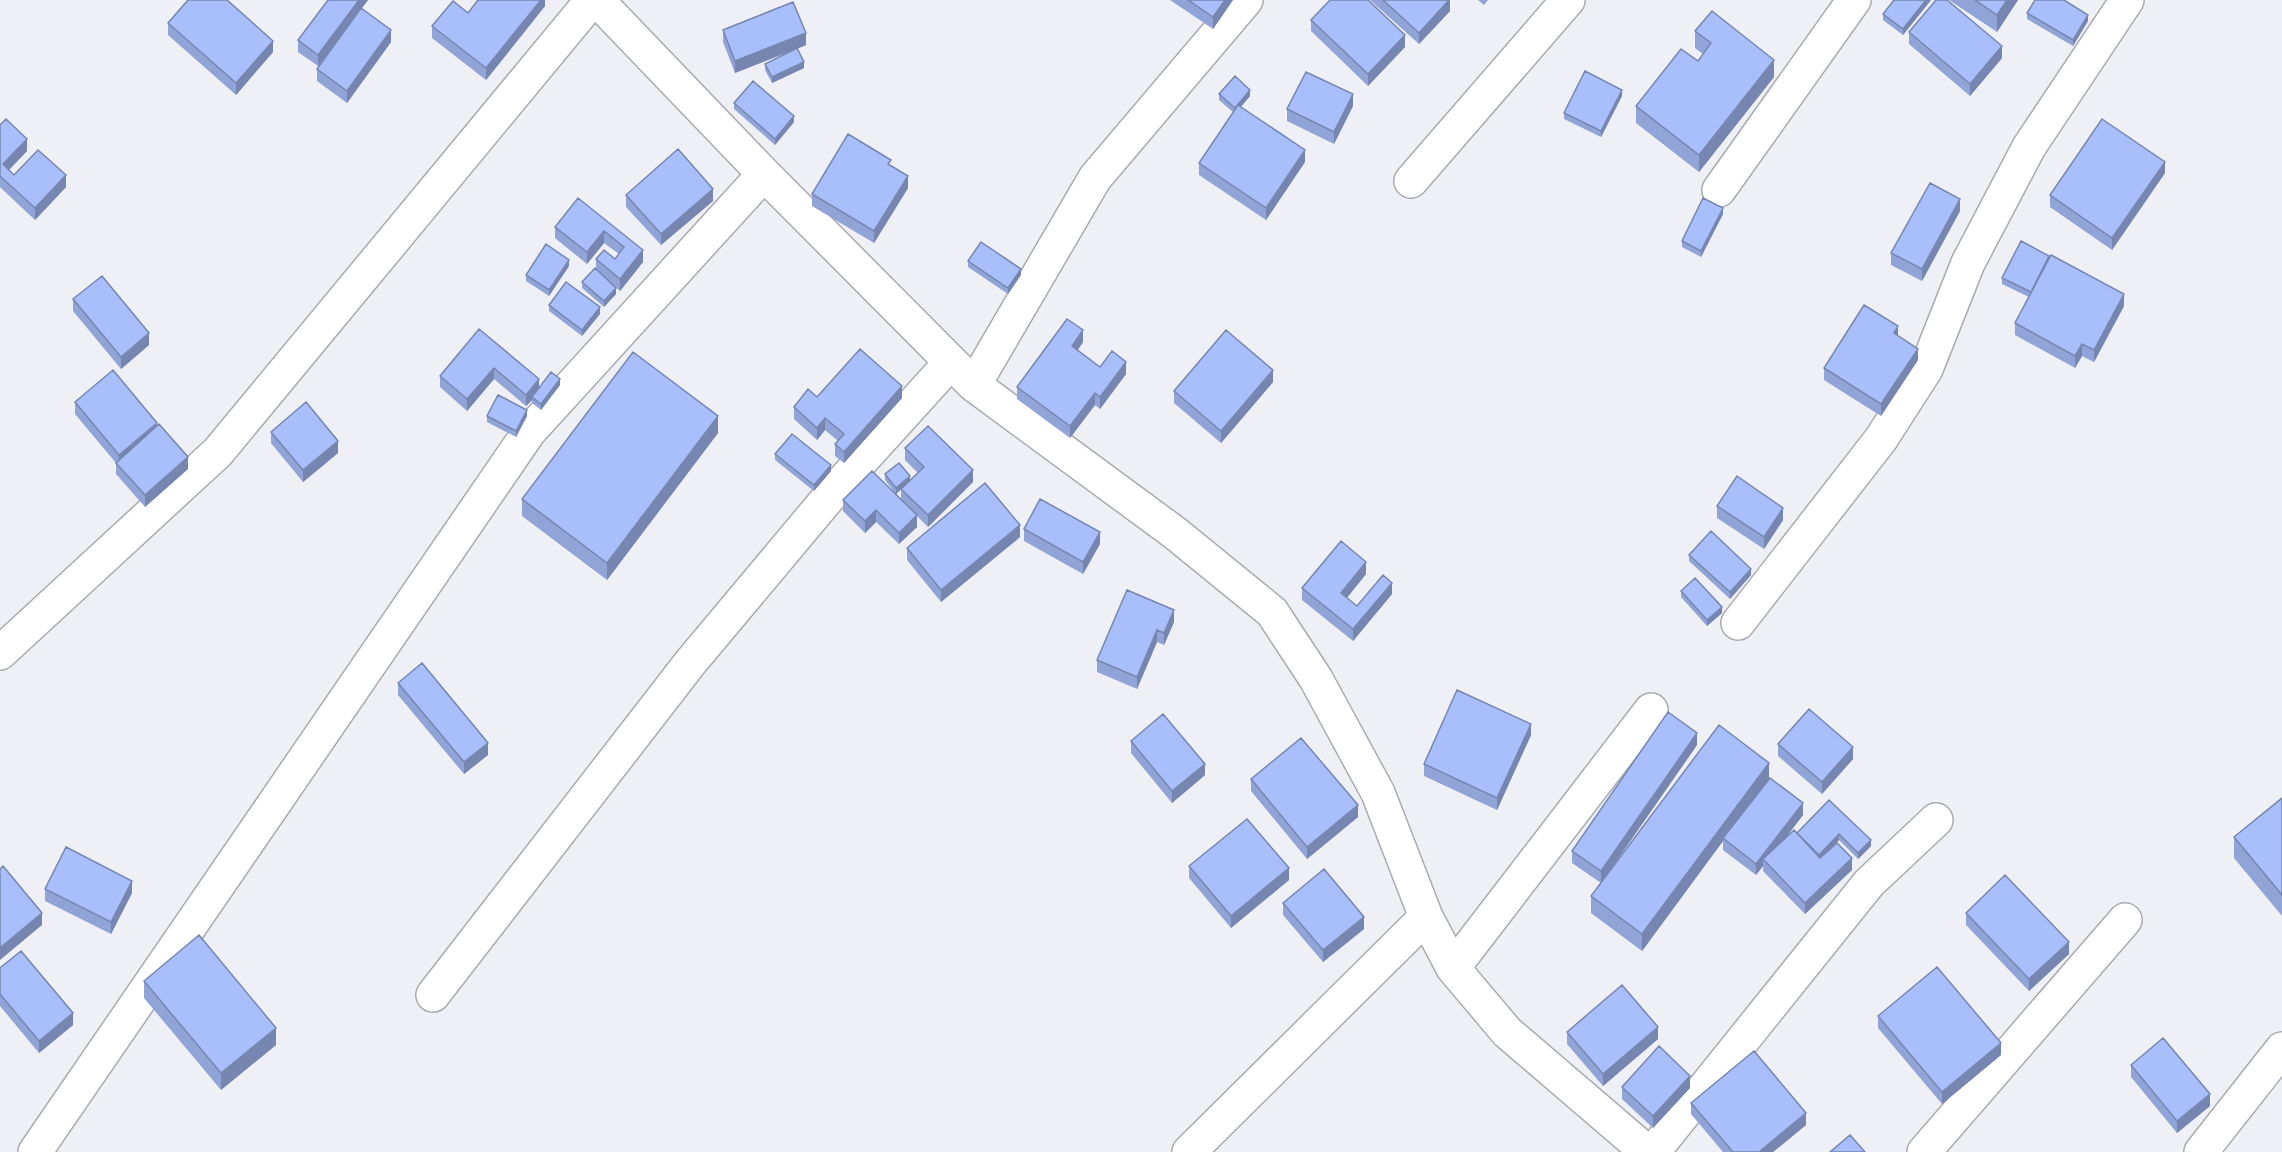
<svg xmlns="http://www.w3.org/2000/svg" width="2282" height="1152" viewBox="0 0 2282 1152" font-family="'Sofia Sans Condensed',sans-serif">
  <rect width="100%" height="100%" fill="#eef0f5"/>
  <g fill="none" stroke-linecap="round" stroke-linejoin="round">
    <defs>
      <path id="minor" d="M597,0L764,174L974,385L1175,533L1272,612L1316,679L1378,793L1426,917L1453,968L1507,1032L1647,1152
        M1411,181L1568,0
        M1719,190L1854,0
        M974,385L1095,178L1246,0
        M1738,623L1881,439L1926,369L1968,263L2029,147L2127,0
        M0,653L218,452L592,0
        M1453,968L1651,710
        M433,995L690,663L834,491L951,362
        M35,1152L529,432L764,174
        M1189,1152L1426,917
        M1653,1152L1869,883L1936,820
        M1924,1152L2125,920
        M2201,1152L2282,1049"/>
    </defs>
    <use href="#minor" stroke="#aaabb0" stroke-width="36"/>
    <use href="#minor" stroke="#fff" stroke-width="33"/>
  </g>
  <path fill="#91a4d8" fill-rule="evenodd" d="M328,0H368L362,8L391,42L347,103L317,81V69L318,66L298,52V40Z
    M545,0V6L486,80L432,38V26L468,13Z
    M1170,0H1233L1213,29Z
    M1370,0H1450V11L1419,44Z
    M1478,0H1488L1484,5Z
    M1931,0L1903,35L1883,20V14Z
    M1949,0H2018L1997,32Z
    M2027,13L2088,21L2073,46L2027,19Z
    M1311,20L1405,47L1368,86L1311,31Z
    M168,23L273,52L236,95L168,35Z
    M723,30L806,45L797,49L804,68L772,83L765,70V64L791,51L735,73L723,42Z
    M1695,31L1774,77L1699,172L1636,123V106L1698,61L1703,54L1695,48Z
    M1909,32L2002,58L1970,96L1909,44Z
    M1219,94L1250,96L1240,107L1305,162L1266,220L1199,175V163L1233,112L1219,100Z
    M1622,96L1601,137L1564,119V113Z
    M734,103L794,122L775,145L734,109Z
    M1353,106L1334,144L1287,121V109Z
    M0,125L27,151L9,170L14,175L66,187L35,220L0,187Z
    M891,166L908,188L874,243L812,206V194Z
    M2165,173L2112,250L2050,207V195Z
    M626,195L713,201L661,245L626,207Z
    M578,198L643,262L620,291L613,285L616,294L604,307L582,288V282L596,269V259H615L619,254L604,243L587,264L555,238V227Z
    M1960,211L1922,281L1891,265V253Z
    M1723,214L1701,257L1682,247V241Z
    M2049,259L2124,306L2094,362L2082,356L2075,368L2015,335V323L2029,297L2002,284V278Z
    M968,261L1021,275L1008,294L968,267Z
    M569,266L549,296L526,281V275Z
    M73,299L149,345L121,369L73,311Z
    M549,305L600,314L582,336L549,311Z
    M479,329L539,388L560,385L541,410L532,403V400L526,406L494,379L467,411L440,387V376Z
    M1898,336L1918,360L1881,416L1824,380V368Z
    M1083,342L1078,350L1100,367L1126,374L1100,409L1095,405L1070,438L1017,399V387Z
    M1273,382L1221,443L1174,403V391Z
    M817,397L902,398L844,463L835,456V444L838,441L825,430L817,440L794,419V407Z
    M75,402L157,427L188,469L145,507L116,474V463L75,414Z
    M487,416H527L516,437L487,422Z
    M271,432L338,453L303,482L271,443Z
    M718,433L607,580L522,516V499Z
    M905,448L973,482L928,527L917,516V527L899,544L876,522L865,533L843,511V500L895,493L885,480V474L910,480L918,473L905,460ZM901,489V499L896,494Z
    M775,454L831,471L814,491L775,460Z
    M1717,506L1783,520L1764,549L1717,518Z
    M1024,529L1100,544L1083,574L1024,541Z
    M1020,537L941,602L907,560V548Z
    M1689,555L1751,575L1730,599L1689,561Z
    M1366,574L1347,598L1357,606L1392,594L1353,641L1302,600V588Z
    M1681,591L1722,613L1707,626L1681,597Z
    M1174,622L1164,645L1157,642L1137,689L1097,672V660Z
    M398,683L488,755L464,774L398,695Z
    M1531,735L1497,810L1424,776V764Z
    M1131,741L1205,775L1172,803L1131,753Z
    M1778,744L1853,759L1822,794L1778,756Z
    M1697,745L1609,872L1769,779L1803,815L1783,841L1797,833L1829,800L1871,846L1858,859L1839,840L1832,848L1852,870L1805,914L1763,871V866L1756,875L1723,850V841L1642,951L1591,913V896L1601,883L1572,863V851Z
    M1251,779L1358,817L1307,859L1251,791Z
    M2282,798V916L2234,858V837Z
    M1189,866L1289,880L1231,928L1189,878Z
    M45,889L132,893L111,934L45,901Z
    M1283,903L1364,929L1323,962L1283,915Z
    M1966,913L2069,954L2029,991L1966,925Z
    M0,968L73,1025L39,1053L0,1006Z
    M144,981L276,1045L221,1090L144,998Z
    M1878,1016L2001,1055L1942,1104L1878,1028Z
    M1567,1032L1658,1039L1603,1086L1567,1044Z
    M2131,1065L2210,1106L2177,1133L2131,1077Z
    M1622,1087L1690,1088L1653,1128L1622,1099Z
    M1691,1103L1806,1125L1773,1152H1723L1691,1114Z"/>
  <path fill="#7686b0" d="M359,0H368L318,66V55Z
    M541,0H545V6L486,80V68Z
    M1225,0H1233L1213,29V17Z
    M1449,0H1450V11L1419,44V33Z
    M1926,0H1931L1903,35V29Z
    M2007,0H2018L1997,32V15Z
    M2088,15V21L2073,46V40Z
    M391,30V42L347,103V91Z
    M806,33V45L735,73V61Z
    M1405,35V47L1368,86V74Z
    M273,41V52L236,95V83Z
    M2002,46V58L1970,96V84Z
    M1774,60V77L1699,172V155Z
    M804,62V68L772,83V77Z
    M1250,90V96L1235,114V108Z
    M1622,90V96L1601,137V131Z
    M1353,94V106L1334,144V132Z
    M794,116V122L775,145V139Z
    M27,139V151L3,176V164Z
    M1305,150V162L1266,220V208Z
    M2165,162V173L2112,250V238Z
    M66,175V187L35,220V208Z
    M908,176V188L874,243V231Z
    M713,189V201L661,245V234Z
    M1960,199V211L1922,281V269Z
    M1723,208V214L1701,257V251Z
    M604,231V243L587,264V252Z
    M643,250V262L620,291V279Z
    M569,260V266L549,296V290Z
    M1021,269V275L1008,294V288Z
    M616,288V294L604,307V301Z
    M2124,294V306L2094,362V350Z
    M600,307V314L582,336V330Z
    M1898,326V338L1894,333Z
    M1083,330V342L1072,358V346Z
    M149,333V345L121,369V357Z
    M2082,344V356L2075,368V356Z
    M1918,349V360L1881,416V404Z
    M1126,362V374L1100,409V397Z
    M494,368V379L467,411V399Z
    M1273,370V382L1221,443V431Z
    M539,379V391L532,397V400L526,406V395Z
    M560,379V385L541,410V404Z
    M902,386V398L844,463V452Z
    M1095,393V405L1070,438V426Z
    M527,410V416L516,437V431Z
    M718,416V433L607,580V563Z
    M825,418V430L817,440V428Z
    M157,423V435L119,467V455Z
    M338,441V453L303,482V470Z
    M188,457V469L145,507V495Z
    M831,465V471L814,491V485Z
    M973,470V482L928,527V515Z
    M910,476V482L896,494V488Z
    M1783,508V520L1764,549V537Z
    M876,510V522L865,533V521Z
    M917,515V527L899,544V533Z
    M1020,525V537L941,602V590Z
    M1100,532V544L1083,574V562Z
    M1366,562V574L1341,605V593Z
    M1751,569V575L1730,599V592Z
    M1392,583V594L1353,641V629Z
    M1722,607V613L1707,626V620Z
    M1174,610V622L1164,645V633Z
    M1157,630V642L1137,689V677Z
    M1531,724V735L1497,810V798Z
    M1697,733V745L1601,883V871Z
    M488,743V755L464,774V762Z
    M1853,747V759L1822,794V782Z
    M1769,763V780L1723,838V841L1642,951V934Z
    M1205,764V775L1172,803V791Z
    M1803,803V815L1767,862L1763,859V866L1756,875V864Z
    M1358,805V817L1307,859V847Z
    M1839,834V840L1819,861V855Z
    M1871,840V846L1858,859V853Z
    M1852,858V870L1805,914V903Z
    M1289,868V880L1231,928V916Z
    M132,881V893L111,934V922Z
    M42,913V925L0,960V948Z
    M1364,917V929L1323,962V950Z
    M2069,942V954L2029,991V979Z
    M73,1013V1025L39,1053V1041Z
    M1658,1027V1039L1603,1086V1074Z
    M276,1028V1045L221,1090V1073Z
    M2001,1043V1055L1942,1104V1092Z
    M1690,1076V1088L1653,1128V1116Z
    M2210,1094V1106L2177,1133V1121Z
    M1806,1113V1125L1773,1152H1759Z"/>
  <path fill="#a9bffb" stroke="#7686b0" stroke-width="1.5" d="M188,0H227L273,41L236,83L168,23Z
    M328,0H359L318,55L298,40Z
    M478,0H541L486,68L432,26L453,1L468,13Z
    M1188,0H1225L1213,17Z
    M1330,0H1368L1405,35L1368,74L1311,20Z
    M1383,0H1449L1419,33Z
    M1894,0H1926L1903,29L1883,14Z
    M1936,0H1947L2002,46L1970,84L1909,32Z
    M1975,0H2007L1997,15Z
    M2035,0H2064L2088,15L2073,40L2027,13Z
    M793,2L806,33L735,61L723,30Z
    M361,8L391,30L347,91L317,69Z
    M1712,11L1774,60L1699,155L1636,106L1681,49L1698,61L1711,43L1695,31Z
    M797,48L804,62L772,77L765,64Z
    M1585,71L1622,90L1601,131L1564,113Z
    M1306,72L1353,94L1334,132L1287,109Z
    M1235,76L1250,90L1235,108L1219,94Z
    M753,81L794,116L775,139L734,103Z
    M1238,105L1305,150L1266,208L1199,163Z
    M6,119L27,139L3,164L14,175L38,150L66,175L35,208L0,176V125Z
    M2102,119L2165,162L2112,238L2050,195Z
    M848,134L891,160L888,164L908,176L874,231L812,194Z
    M678,149L713,189L661,234L626,195Z
    M1930,183L1960,199L1922,269L1891,253Z
    M578,198L643,250L620,279L596,259L604,250L615,259L624,247L604,231L587,252L555,227Z
    M1703,198L1723,208L1701,251L1682,241Z
    M2021,241L2049,256L2031,292L2002,278Z
    M981,242L1021,269L1008,288L968,261Z
    M546,244L569,260L549,290L526,275Z
    M2051,255L2124,294L2094,350L2082,344L2075,356L2015,323Z
    M595,268L616,288L604,301L582,282Z
    M102,276L149,333L121,357L73,299Z
    M566,282L600,307L582,330L549,305Z
    M1864,305L1898,326L1894,333L1918,349L1881,404L1824,368Z
    M1067,319L1083,330L1072,346L1100,367L1112,351L1126,362L1100,397L1095,393L1070,426L1017,387Z
    M479,329L539,379L526,395L494,368L467,399L440,376Z
    M1226,330L1273,370L1221,431L1174,391Z
    M860,349L902,386L844,452L835,444L844,434L825,418L817,428L794,407L808,389L817,397Z
    M633,352L718,416L607,563L522,499Z
    M113,370L157,423L119,455L75,402Z
    M551,372L560,379L541,404L532,397Z
    M498,395L527,410L516,431L487,416Z
    M306,402L338,441L303,470L271,432Z
    M159,424L188,457L145,495L116,463Z
    M928,426L973,470L928,515L901,489L924,467L905,448Z
    M792,434L831,465L814,485L775,454Z
    M899,463L910,476L896,488L885,474Z
    M872,471L917,515L899,533L876,510L865,521L843,500Z
    M1737,476L1783,508L1764,537L1717,506Z
    M985,483L1020,525L941,590L907,548Z
    M1040,499L1100,532L1083,562L1024,529Z
    M1711,531L1751,569L1730,592L1689,555Z
    M1341,541L1366,562L1341,593L1357,606L1383,575L1392,583L1353,629L1302,588Z
    M1695,578L1722,607L1707,620L1681,591Z
    M1127,590L1174,610L1164,633L1157,630L1137,677L1097,660Z
    M422,663L488,743L464,762L398,683Z
    M1457,690L1531,724L1497,798L1424,764Z
    M1809,709L1853,747L1822,782L1778,744Z
    M1668,712L1697,733L1601,871L1572,851Z
    M1163,714L1205,764L1172,791L1131,741Z
    M1719,725L1769,763L1642,934L1591,896Z
    M1301,738L1358,805L1307,847L1251,779Z
    M1770,778L1803,803L1756,864L1723,838Z
    M2282,798V895L2234,837Z
    M1829,800L1871,840L1858,853L1839,834L1819,855L1797,833Z
    M1247,819L1289,868L1231,916L1189,866Z
    M1794,830L1820,858L1837,843L1852,858L1805,903L1763,859Z
    M66,847L132,881L111,922L45,889Z
    M3,866L42,913L0,948V869Z
    M1324,869L1364,917L1323,950L1283,903Z
    M2005,875L2069,942L2029,979L1966,913Z
    M199,935L276,1028L221,1073L144,981Z
    M21,951L73,1013L39,1041L0,994V968Z
    M1937,967L2001,1043L1942,1092L1878,1016Z
    M1622,985L1658,1027L1603,1074L1567,1032Z
    M2163,1038L2210,1094L2177,1121L2131,1065Z
    M1659,1046L1690,1076L1653,1116L1622,1087Z
    M1754,1051L1806,1113L1759,1152H1733L1691,1103Z
    M1850,1135L1865,1152H1830Z"/>
</svg>
